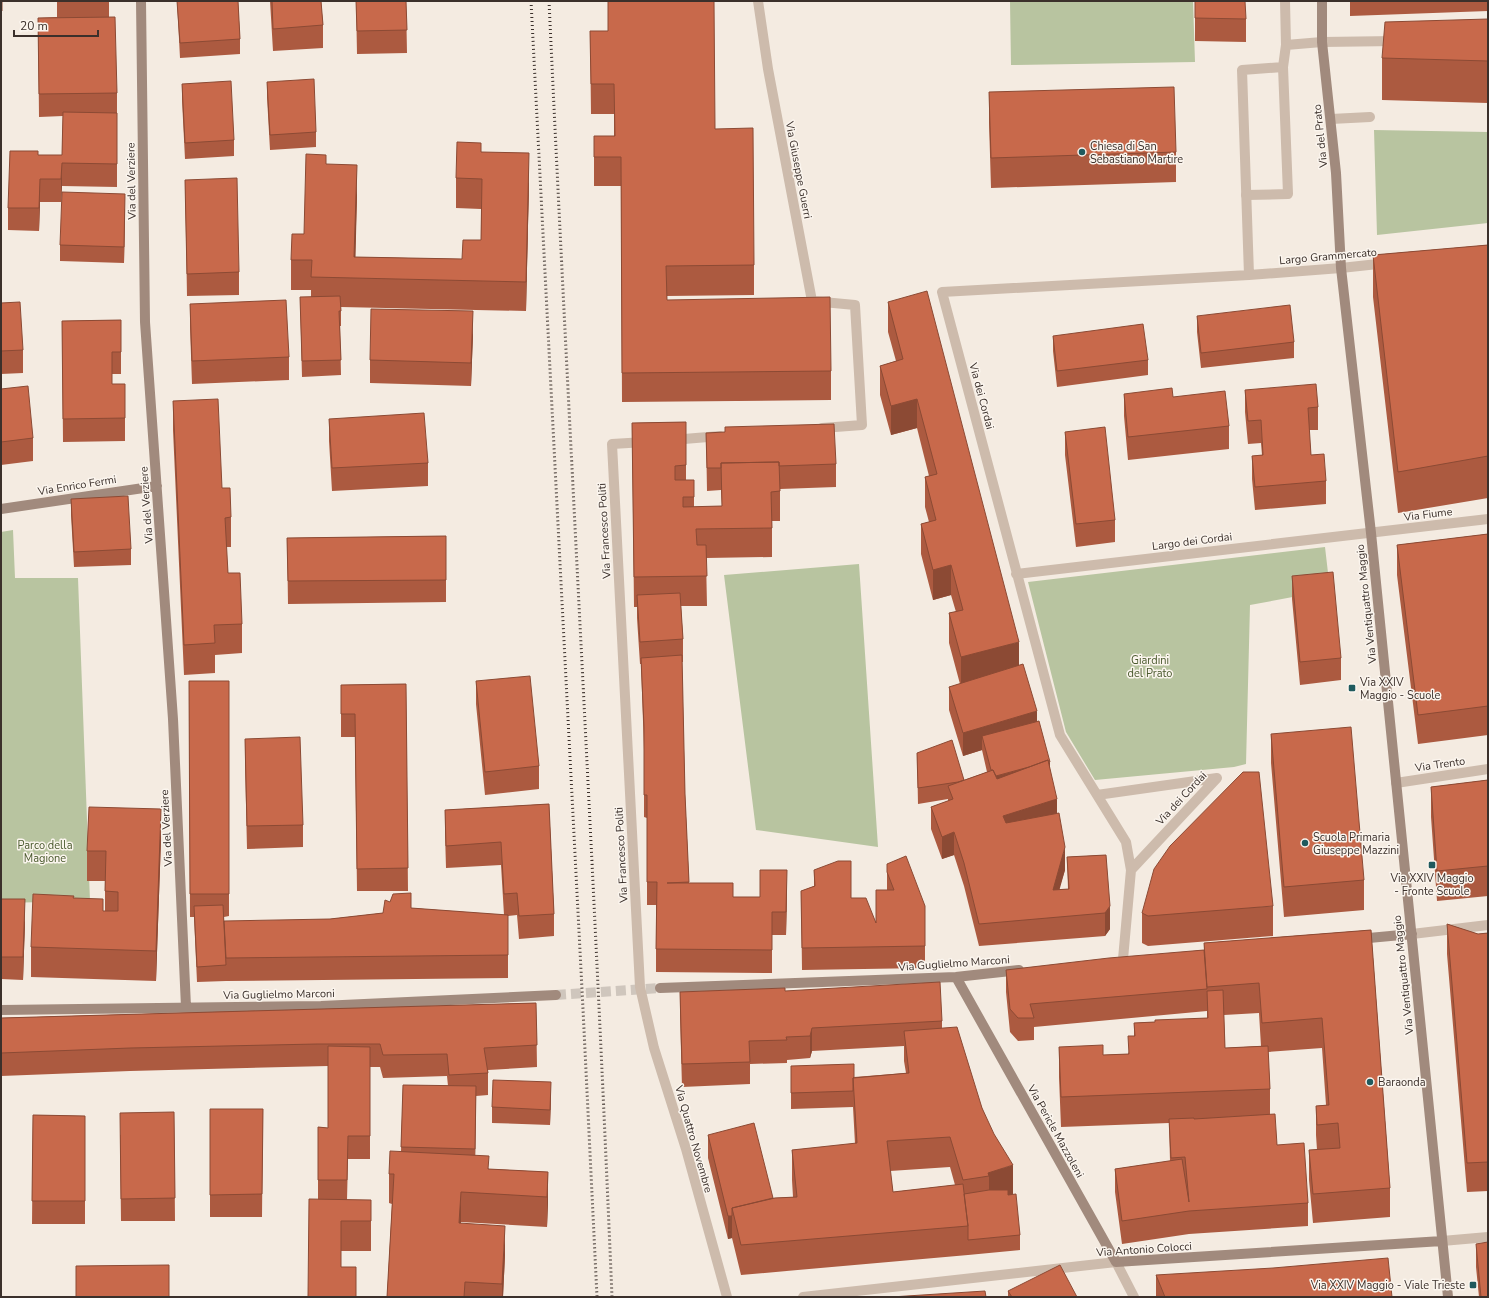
<svg xmlns="http://www.w3.org/2000/svg" width="1489" height="1298" viewBox="0 0 1489 1298" font-family="'Nunito Sans',sans-serif">
  <rect width="100%" height="100%" fill="#f4ebe1"/>
  <path fill="#b8c4a0" d="M1010,1H1193L1195,62L1011,65Z
    M1374,130L1488,132V223L1377,235Z
    M13,530L15,578H78L90,901L1,903V532Z
    M1325,547L1330,590L1250,605L1246,764L1234,767L1095,780L1066,732L1028,582Z
    M859,564L878,847L756,830L724,575Z"/>
  <g fill="none" stroke-linecap="round" stroke-linejoin="round">
    <path stroke="#cfc6bd" stroke-width="10" stroke-dasharray="10 5" stroke-linecap="butt" d="M556,995L660,988"/>
    <path stroke="#cdbbac" stroke-width="10" d="M1285,1L1286,45
      M1246,195L1288,194L1283,67"/>
    <path stroke="#cdbbac" stroke-width="10" d="M758,1L768,69L812,301L855,305L862,425L822,428
      M1331,119L1370,117
      M1249,275L1242,70L1283,67L1286,45L1322,42L1396,41
      M672,440L720,436
      M645,442L612,444L640,987L654,1048L686,1149L727,1297
      M1016,574L1488,519
      M1396,783L1488,769
      M1097,795L1217,778L1131,870
      M1412,934L1488,925
      M1123,959L1131,870L1126,842L1060,735L942,292L1249,275L1341,268L1387,263
      M1442,1241L1488,1237
      M803,1297L1116,1262L1134,1297"/>
    <path stroke="#a18a7d" stroke-width="10" d="M141,1L145,322L173,719L186,1007
      M1322,1V42L1336,173L1341,268L1371,533L1448,1297
      M1,509L157,486
      M1358,939L1412,934
      M956,977L1116,1262L1442,1241
      M660,988L956,977L1019,970
      M1,1010L321,1006L556,995"/>
    <path stroke="#3b302b" stroke-width="3" stroke-dasharray="1 3" stroke-linecap="butt" d="M531,1L583,1009L597,1297
      M549,1C569,433 594,865 612,1297"/>
  </g>
  <path fill="#ac5a40" fill-rule="evenodd" d="M1,1H2V27H1Z
    M57,1H109V17L117,93V187L62,186L61,202H40L39,231L8,230V208L38,155H62L63,116L39,117L38,18L57,17Z
    M177,1H238L240,39V54L180,58Z
    M270,1H321L323,25V48L273,51Z
    M356,1H406L407,53L357,54Z
    M1195,1L1246,19V42L1195,41Z
    M1350,1H1488V11L1350,16Z
    M1488,19V103L1382,100V58Z
    M590,31H608L715,129L754,265V295L667,296V300L831,371V400L622,402L621,186H594V136H614V114H591Z
    M267,82L316,132V147L270,150L267,97Z
    M182,84L234,140V156L185,159L182,100Z
    M989,92L1176,152V182L991,188L989,122Z
    M481,152L529,183L526,311L341,307V326H340L341,375L302,377L300,297H311V290H291V260L304,234L326,164L357,195L355,257L462,259L481,240V209L456,208V178Z
    M185,180L239,272V295L187,296Z
    M125,209L124,263L60,261V245Z
    M1488,245V498L1398,513L1373,297V255Z
    M888,302L1019,666L1037,722L1050,769L1065,870L1059,889H1068L1067,857L1106,855L1110,929L1105,936L979,946L964,886L954,855L942,859L931,829V807L948,801V799L918,804L917,753L964,780L987,772L982,750L963,756L949,710V687L960,684L949,643V613L956,612L951,595L933,600L921,554V524L929,522L925,507V477L929,476L917,428L891,435L880,395V366L896,361L888,332Z
    M1,303L23,350V373L1,374Z
    M190,304L289,357V380L192,384L190,327Z
    M1197,316L1294,342V358L1201,368L1197,332Z
    M121,320V374H112V384H125V441L63,442L62,321Z
    M473,334L471,386L370,383V360Z
    M1053,336L1148,360V375L1057,387L1053,351Z
    M1,389L33,438V461L1,465Z
    M1245,390L1318,407V430H1309L1311,455L1326,481V504L1255,510L1252,479V456L1262,455L1261,443L1248,444L1245,412Z
    M1124,394L1173,397L1229,426V449L1128,460L1124,416Z
    M173,401L231,517V547H226L228,573L242,624V653L215,655V673L184,675L173,430Z
    M329,419L428,463V486L332,491L329,441Z
    M686,422V480H694V507L722,506L721,490L707,491L706,433L836,464V487L780,489V521H772V557L706,558L707,606H681L683,639V662H682L685,794L689,883L733,897H760L787,893L786,935H772V973L656,972V905H647V818L644,817V750L641,664H640L637,618V607H634L632,423Z
    M1065,432L1115,520V542L1076,547L1065,455Z
    M71,499L131,549V565L74,567L71,515Z
    M1488,534V735L1418,744L1397,575V545Z
    M446,536V602L288,604L287,538Z
    M1292,576L1341,658V680L1300,685L1292,599Z
    M189,681H229V916L224,917V924L330,919L383,913L411,908L504,915L501,865L446,868L445,833V810L549,804L554,914V936L519,939L517,915L508,916V978L226,981L197,982L194,917H190Z
    M476,681L539,766V789L485,795L476,704Z
    M406,684L408,891H357L355,737H341V685Z
    M1271,734L1364,880V910L1284,917L1271,763Z
    M245,739L303,825V847L247,849L245,762Z
    M1488,780V896L1437,901L1431,817V787Z
    M161,839L156,981L31,977V947L74,898L103,911H105V881H87V851Z
    M887,864L925,906V968L802,970L801,891L814,886V870L851,898L876,922L887,890Z
    M1,899L25,922L23,980L1,979Z
    M1273,906V936L1148,946L1142,943V913Z
    M1447,924L1478,934L1488,933V1191L1467,1192L1447,954Z
    M1371,930L1390,1188V1217L1313,1223L1309,1180V1150H1317L1316,1135V1106L1326,1105L1322,1048L1268,1052L1270,1089V1115L1277,1145L1308,1203V1226L1189,1234L1122,1244L1115,1192V1169L1170,1161L1169,1123L1061,1127L1059,1077V1047L1103,1055L1128,1054L1134,1036V1023L1155,1022L1207,1018V1011L1034,1027V1040L1018,1041L1010,1032L1006,992V970L1204,950V943ZM1259,1013L1261,1046L1225,1048L1224,1015Z
    M785,991L942,1021V1028L982,1108L1012,1194L1020,1235V1250L968,1255L741,1275L732,1238L728,1239L708,1158V1135L773,1198L793,1197L792,1180V1150L855,1144L853,1107L791,1109V1066L854,1077L906,1073L904,1061V1046L812,1051L810,1058L787,1060V1063L750,1064V1084L682,1087L680,1015V992ZM950,1167L955,1185L893,1192L890,1171Z
    M536,1003L537,1067L488,1070V1095L476,1096L475,1155L489,1169L548,1172V1202L547,1227L461,1222V1223L505,1255L503,1297H387L392,1204L389,1203V1174L401,1151L403,1085L448,1086L447,1076L383,1078L380,1067H370V1159H348L347,1200H371V1251H341V1267L356,1297H308L318,1199V1127L328,1128V1066L130,1071L1,1076V1018Z
    M551,1097L550,1125L492,1123V1107Z
    M210,1109H263L262,1217H210Z
    M174,1112L175,1221H121L120,1135Z
    M33,1115L85,1116V1224H32Z
    M1476,1244L1488,1297H1479L1476,1267Z
    M1156,1275L1392,1297H1156Z
    M1008,1291L1077,1297H1008Z"/>
  <path fill="#8c4a34" d="M529,153V183L526,311V282Z
    M62,163V186L61,202V179Z
    M357,165V195L355,278L354,257Z
    M40,179V202L39,231V208Z
    M125,194V209L124,263V247Z
    M473,311V334L471,386V363Z
    M917,399V428L891,435V406Z
    M951,565V595L933,600V570Z
    M1019,642V671L961,687V657Z
    M1037,711V733L982,736V750L963,756V733Z
    M1050,762V777L993,793V777Z
    M1057,799V822L1003,839V816Z
    M161,809V839L156,981V951Z
    M954,832V855L942,859V837Z
    M1065,847V870L1053,913V890Z
    M787,870V893L786,935V912Z
    M25,899V922L23,980V957Z
    M1110,906V929L1105,936V913Z
    M812,1028V1051L810,1058V1036Z
    M551,1082V1097L550,1125V1110Z
    M476,1086V1109L475,1172V1149Z
    M1013,1165V1194L989,1202V1176L988,1173Z
    M548,1172V1202L547,1227V1197Z
    M461,1192V1222L459,1253V1223Z
    M728,1216H732V1238L728,1239Z
    M505,1226V1255L503,1297H502V1284Z"/>
  <path fill="#c8694b" stroke="#8c4a34" d="M1,1H2V11H1Z
    M177,1H238L240,39L180,43Z
    M272,1H321L323,25L273,29Z
    M356,1H406L407,30L357,31Z
    M608,1H714L715,129L753,128L754,265L666,266L667,300L830,297L831,371L622,373L621,157H594V136H615L614,84H591L590,31H608Z
    M1195,1H1245L1246,19L1195,18Z
    M115,17L117,93L39,94L38,18Z
    M1488,19V61L1382,58L1385,22Z
    M314,79L316,132L270,135L267,82Z
    M231,81L234,140L185,143L182,84Z
    M1174,87L1176,152L991,158L989,92Z
    M63,112L117,113V164L62,163L61,179H40L39,208H8L10,151H38V155H62Z
    M457,142L481,143V152L529,153L526,282L311,277L312,260H291L292,234H304L306,154L326,155V164L357,165L354,257L462,259L463,240H481L482,179L456,178Z
    M237,178L239,272L187,274L185,180Z
    M62,192L125,194L124,247L60,245Z
    M1488,245V456L1398,472L1373,255Z
    M927,291L1019,642L961,657L949,613L963,610L951,565L933,570L921,524L936,520L925,477L937,474L917,399L891,406L880,366L903,359L888,302Z
    M340,296L341,311H339L341,360L302,361L300,297Z
    M286,300L289,357L192,361L190,304Z
    M20,302L23,350L1,351V303Z
    M1290,305L1294,342L1201,353L1197,316Z
    M371,309L473,311L471,363L370,360Z
    M121,320V352H112V384H125V418L63,419L62,321Z
    M1143,324L1148,360L1057,371L1053,336Z
    M1316,384L1318,407L1308,408L1311,455L1324,454L1326,481L1255,487L1252,456L1263,455L1261,420L1248,421L1245,390Z
    M28,386L33,438L1,442V389Z
    M1172,388L1173,397L1225,391L1229,426L1128,437L1124,394Z
    M218,399L222,488H230L231,517L225,518L228,573H240L242,624L214,625L215,643L184,645L173,401Z
    M424,413L428,463L332,468L329,419Z
    M686,422V465L675,466V480H694V497H683V507L722,506L721,463L779,462L780,491L771,492L772,528L696,529L697,545H706L707,576L634,577L632,423Z
    M834,424L836,464L779,466V462L721,463V468H707L706,433L725,432V427Z
    M1105,427L1115,520L1076,524L1065,432Z
    M128,496L131,549L74,552L71,499Z
    M1488,534V706L1418,715L1397,545Z
    M446,536V580L288,581L287,538Z
    M1333,572L1341,658L1300,662L1292,576Z
    M680,593L683,639L640,642L637,595Z
    M682,655L685,794L689,882L667,883H733V897H760V870H787L786,912H772V950L656,949L657,882H647V795H644V727L641,658Z
    M1023,664L1037,711L963,733L949,687Z
    M530,676L539,766L485,772L476,681Z
    M189,681H229V894H190Z
    M406,684L408,868L357,869L355,714H341V685Z
    M1039,721L1050,762H1049L1048,760L1029,767L996,776L993,770H991L982,736Z
    M1351,727L1364,880L1284,887L1271,734Z
    M300,737L303,825L247,826L245,739Z
    M952,740L964,780L958,782L918,788L917,753Z
    M1048,760L1057,799L1003,816L1006,823L1059,813L1065,847L1053,890L1069,889L1067,857L1106,855L1110,906L1105,913L979,924L964,863L954,832L942,837L931,807L953,799L948,786L993,770L997,779Z
    M1243,772H1259L1273,906L1148,916L1142,913L1154,869L1170,846Z
    M1488,780V866L1437,871L1431,787Z
    M549,804L554,914L519,916L517,893L504,894L501,842L446,846L445,810Z
    M89,807L161,809L156,951L31,947L33,894L74,896L73,898L103,899V911H118V892L105,891L106,851H87Z
    M906,856L925,906V946L802,948L801,891L815,886L814,870L838,861H851V898H866L876,923V890H894L887,872V864Z
    M411,893V908L508,915V955L226,958L224,921L330,919L383,913L385,900L390,902L393,894Z
    M1,899H25L23,957H1Z
    M223,905L226,965L197,967L194,906Z
    M1447,924L1478,934L1488,933V1162L1467,1163Z
    M1371,930L1390,1188L1313,1194L1309,1150L1340,1148L1338,1123L1317,1125L1316,1106L1329,1105L1322,1018L1262,1023L1259,983L1207,987L1204,943Z
    M1204,950L1207,989L1030,1004L1034,1018H1018L1010,1009L1006,970L1109,958Z
    M940,982L942,1021L812,1028L810,1036L786,1037L787,1040L749,1041L750,1062L682,1064L680,992L785,988V991Z
    M1223,990L1225,1048L1268,1046L1270,1089L1061,1097L1059,1047L1103,1045V1055L1129,1054L1128,1036H1135L1134,1023L1155,1022V1020L1208,1018L1207,991Z
    M536,1003L537,1045L484,1048L488,1073L449,1075L447,1054L383,1055L380,1044H317L130,1048L1,1053V1018Z
    M957,1027L982,1108L994,1134L1013,1165L988,1173L989,1176L963,1180L950,1137L887,1141L893,1192L963,1184L968,1226L741,1245L732,1208L775,1198L797,1197L792,1150L857,1143L853,1078L909,1073L904,1031Z
    M328,1046L370,1047V1136H348L347,1180H318V1127L328,1128Z
    M854,1064V1077L853,1078V1091L791,1093V1066Z
    M493,1080L551,1082L550,1110L492,1107Z
    M403,1085L476,1086L475,1149L401,1147Z
    M210,1109H263L262,1194L210,1195Z
    M174,1112L175,1198L121,1199L120,1113Z
    M1275,1114L1277,1145L1304,1143L1308,1203L1189,1211L1122,1221L1115,1169L1182,1159L1189,1202L1185,1157L1171,1158L1169,1119L1194,1118V1119Z
    M33,1115L85,1116V1201H32Z
    M754,1123L773,1198L732,1208V1216H728L708,1135Z
    M390,1151L489,1156L488,1169L548,1172L547,1197L461,1192L459,1223L505,1226L502,1284L465,1282L464,1297H387L394,1174H389Z
    M989,1190H1008V1195L1016,1194L1020,1235L968,1240V1226L964,1194Z
    M309,1199L371,1200V1221H341V1267H356V1297H308Z
    M1488,1242V1297H1481L1476,1244Z
    M1388,1258L1392,1297H1165L1156,1275L1273,1268Z
    M169,1265V1297H76V1266Z
    M1060,1265L1077,1297H1012L1008,1291Z
    M985,1291L986,1297H891Z"/>
  <g fill="#1f5a5e" stroke="#fbf5ee" stroke-width="1.5">
    <circle cx="1082" cy="152" r="4"/>
    <rect x="1348" y="684" width="8" height="8" rx="2"/>
    <circle cx="1305" cy="843" r="4"/>
    <rect x="1428" y="861" width="8" height="8" rx="2"/>
    <circle cx="1370" cy="1082" r="4"/>
    <rect x="1469" y="1281" width="8" height="8" rx="2"/>
  </g>
  <g text-anchor="middle" stroke-width="3" stroke-linejoin="round" paint-order="stroke">
    <g font-size="11" fill="#3b302b" stroke="#fbf5ee">
      <text transform="translate(1320 136) rotate(-96)" y="4">Via del Prato</text>
      <text transform="translate(799 170) rotate(79)" y="4">Via Giuseppe Guerri</text>
      <text transform="translate(131 181) rotate(-91)" y="4">Via del Verziere</text>
      <text transform="translate(1328 256) rotate(-5)" y="4">Largo Grammercato</text>
      <text transform="translate(982 396) rotate(75)" y="4">Via dei Cordai</text>
      <text transform="translate(77 485) rotate(-9)" y="4">Via Enrico Fermi</text>
      <text transform="translate(146 505) rotate(-94)" y="4">Via del Verziere</text>
      <text transform="translate(1428 514) rotate(-7)" y="4">Via Fiume</text>
      <text transform="translate(604 531) rotate(-93)" y="4">Via Francesco Politi</text>
      <text transform="translate(1192 541) rotate(-7)" y="4">Largo dei Cordai</text>
      <text transform="translate(1366 604) rotate(-96)" y="4">Via Ventiquattro Maggio</text>
      <text transform="translate(1440 764) rotate(-8)" y="4">Via Trento</text>
      <text transform="translate(1181 798) rotate(-47)" y="4">Via dei Cordai</text>
      <text transform="translate(166 828) rotate(-93)" y="4">Via del Verziere</text>
      <text transform="translate(621 855) rotate(-93)" y="4">Via Francesco Politi</text>
      <text transform="translate(954 963) rotate(-4)" y="4">Via Guglielmo Marconi</text>
      <text transform="translate(1403 975) rotate(-96)" y="4">Via Ventiquattro Maggio</text>
      <text transform="translate(279 994) rotate(-1)" y="4">Via Guglielmo Marconi</text>
      <text transform="translate(1056 1131) rotate(61)" y="4">Via Pericle Mazzoleni</text>
      <text transform="translate(694 1139) rotate(74)" y="4">Via Quattro Novembre</text>
      <text transform="translate(1144 1249) rotate(-4)" y="4">Via Antonio Colocci</text>
    </g>
    <g font-size="11" fill="#3b302b" stroke="#fbf5ee" text-anchor="start">
      <text x="1090" y="150">Chiesa di San<tspan x="1090" dy="13">Sebastiano Martire</tspan></text>
      <text x="1360" y="686">Via XXIV<tspan x="1360" dy="13">Maggio - Scuole</tspan></text>
      <text x="1313" y="841">Scuola Primaria<tspan x="1313" dy="13">Giuseppe Mazzini</tspan></text>
      <text x="1432" y="882" text-anchor="middle">Via XXIV Maggio<tspan x="1432" dy="13">- Fronte Scuole</tspan></text>
      <text x="1378" y="1086">Baraonda</text>
      <text x="1465" y="1289" text-anchor="end">Via XXIV Maggio - Viale Trieste</text>
    </g>
    <g font-size="11" fill="#4a5a2e" stroke="#fbf5ee">
      <text x="1150" y="664">Giardini<tspan x="1150" dy="13">del Prato</tspan></text>
      <text x="45" y="849">Parco della<tspan x="45" dy="13">Magione</tspan></text>
    </g>
  </g>
  <rect width="1489" height="1298" fill="none" stroke="#3b302b" stroke-width="4"/>
  <path d="M14 30v6h84v-6" fill="none" stroke="#3b302b" stroke-width="2"/>
  <text x="20" y="30" font-size="12" fill="#3b302b" stroke="#fbf5ee" stroke-width="3" paint-order="stroke">20 m</text>
</svg>
